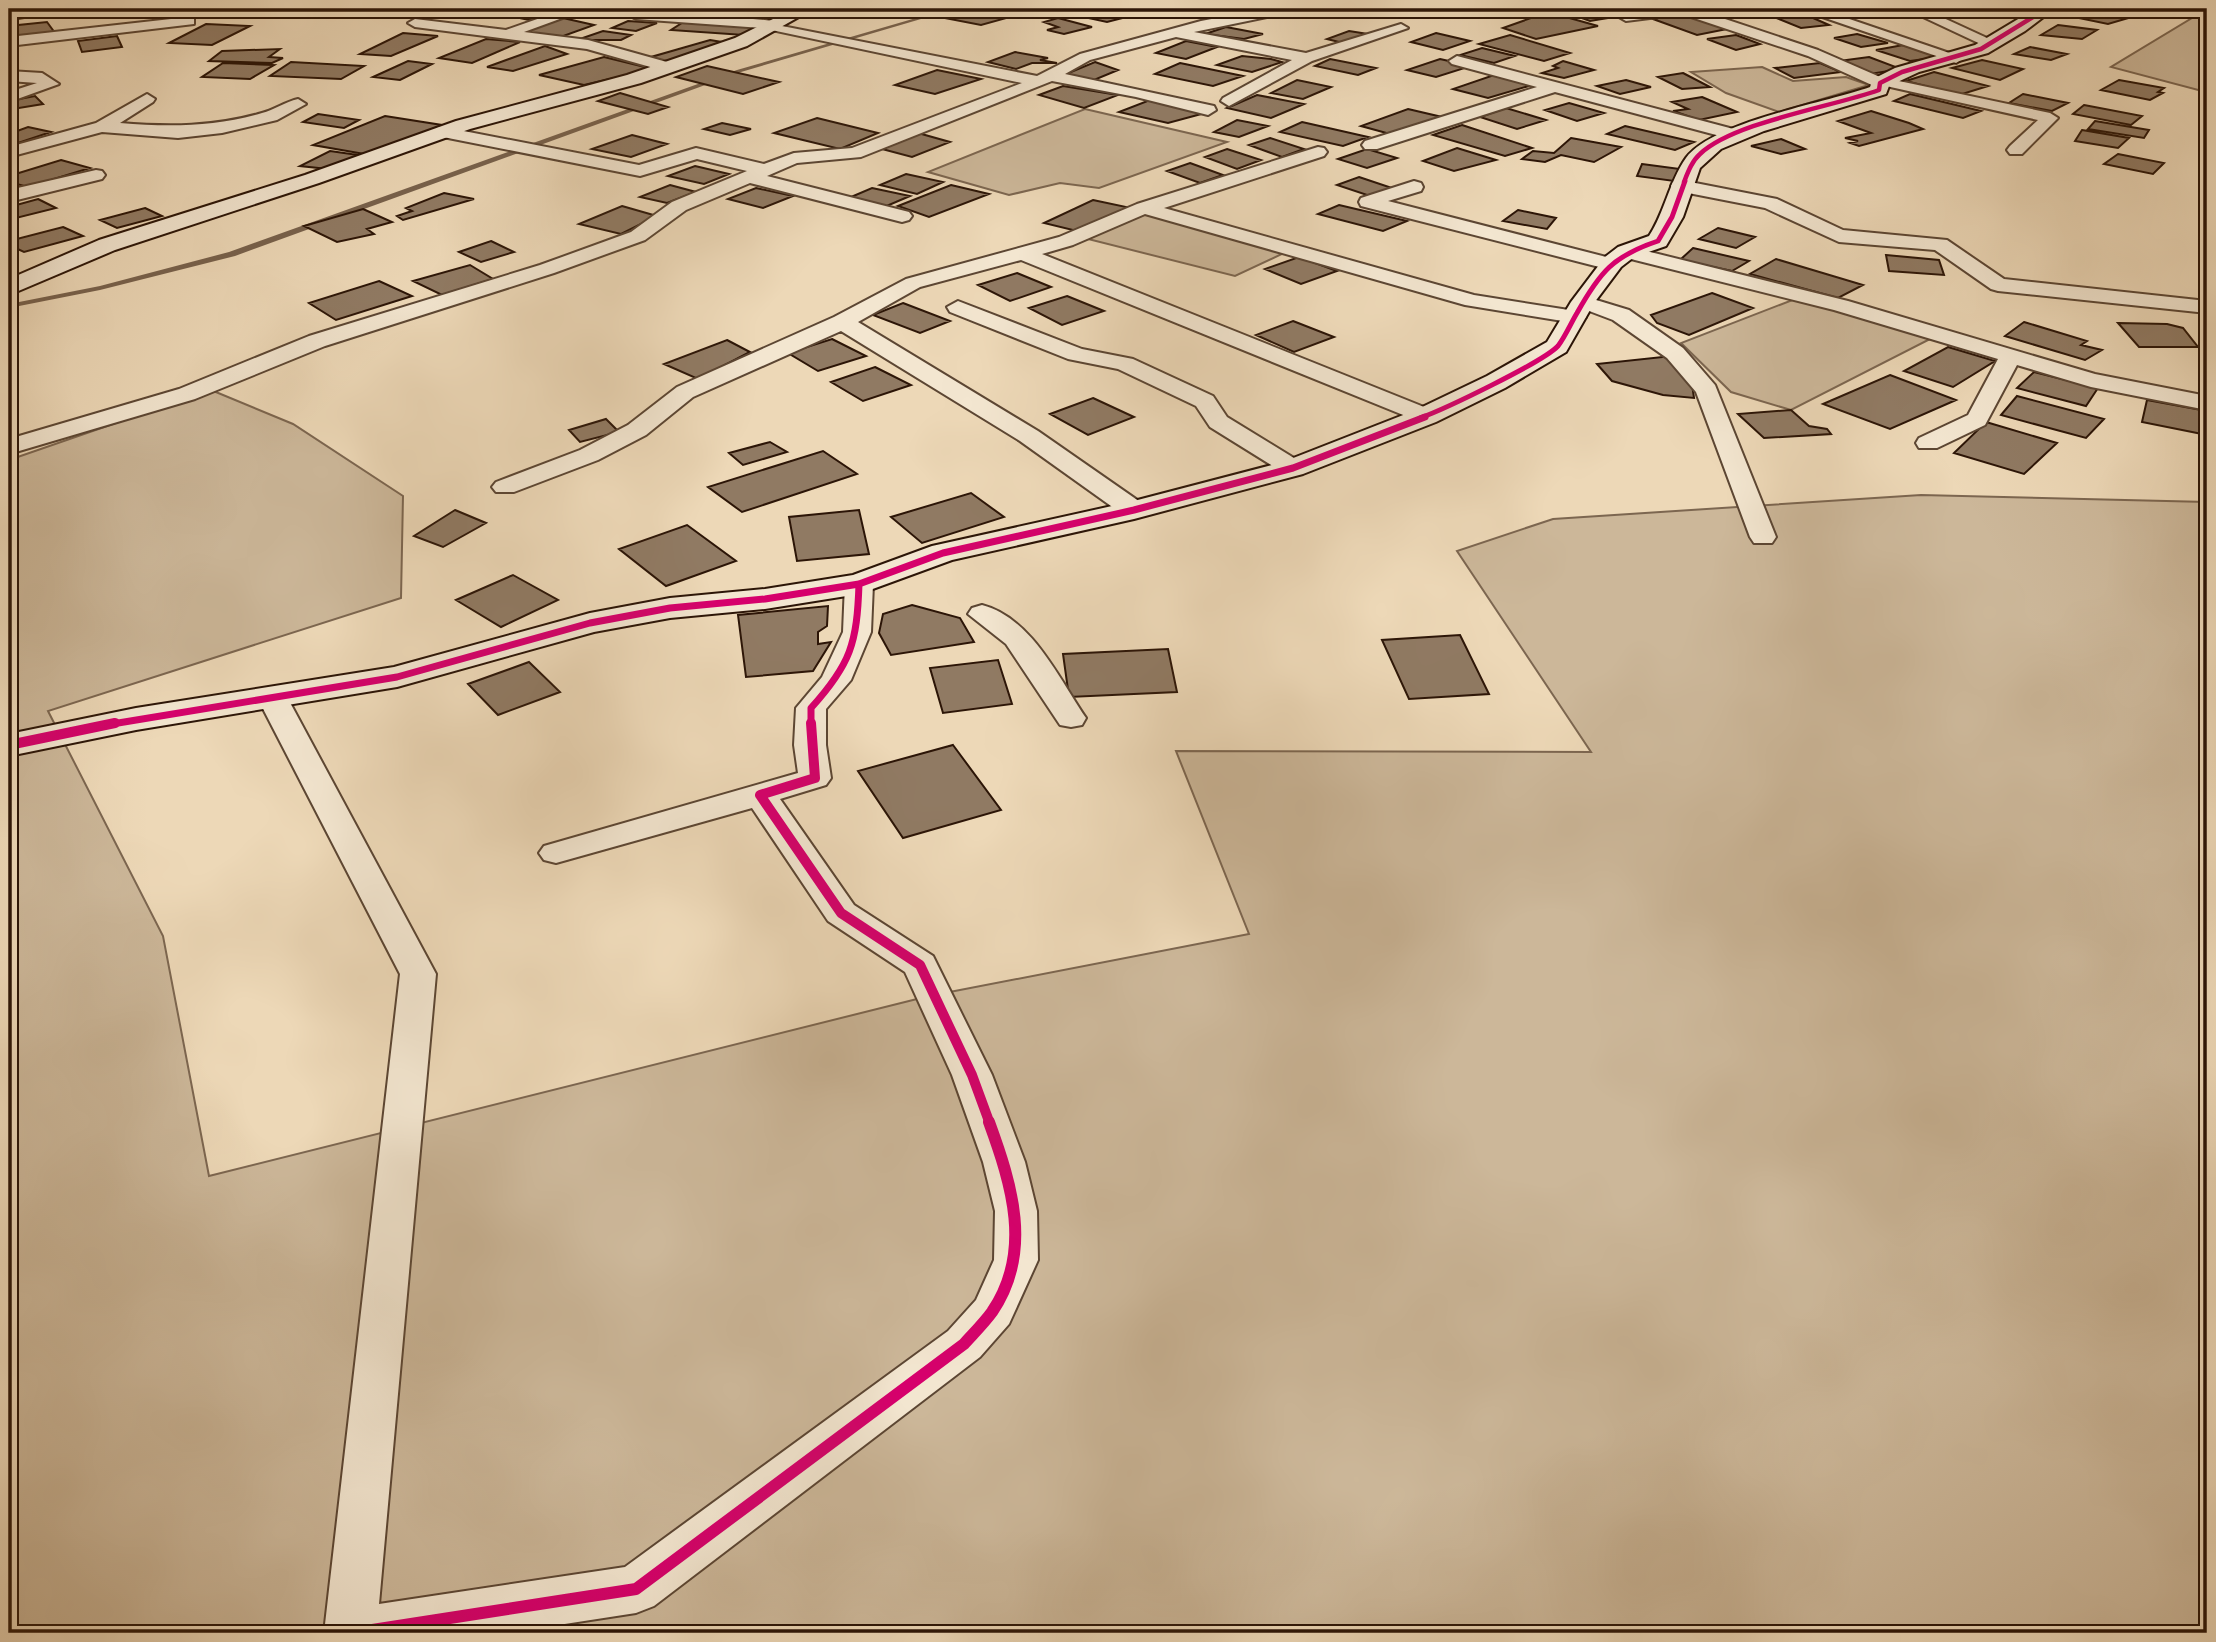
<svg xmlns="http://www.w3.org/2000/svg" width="2216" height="1642" viewBox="0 0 2216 1642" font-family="'EB Garamond',serif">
  <rect width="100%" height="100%" fill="#edd8b7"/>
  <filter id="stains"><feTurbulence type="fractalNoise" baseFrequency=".00286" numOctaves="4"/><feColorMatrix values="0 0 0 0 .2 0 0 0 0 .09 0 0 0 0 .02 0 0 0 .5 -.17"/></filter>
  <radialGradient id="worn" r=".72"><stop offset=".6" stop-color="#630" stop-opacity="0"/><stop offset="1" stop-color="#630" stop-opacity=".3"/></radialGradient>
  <path fill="#ccb799" stroke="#7c6650" stroke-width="2" d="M2207,9V167L2206,92L2111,67Z
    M1762,67L1793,81L1846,77L1869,85L1779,112L1726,93L1691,72Z
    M1085,109L1227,142L1099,188L1060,183L1009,195L928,172Z
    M1147,212L1286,252L1235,276L1088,239Z
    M1795,299L1934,337L1791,410L1731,392L1681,343Z
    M211,390L293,424L403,496L401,598L48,711L163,936L209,1176L929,996L1249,934L1176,751L1591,752L1457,551L1553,519L1921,495L2207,502V1633H9V460Z"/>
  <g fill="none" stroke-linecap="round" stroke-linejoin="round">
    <path fill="#78624d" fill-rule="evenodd" d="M947,9H955L741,72L235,256L100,290L9,308V304L100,286L229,252L737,70Z"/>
  </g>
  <path fill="#907a63" stroke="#2c1507" stroke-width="2" d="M9,9H46L53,14L9,20Z
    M175,9H216L208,14L183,17Z
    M468,9H509L490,14Z
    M533,9L557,11L529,20L510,16Z
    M590,9H610L618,11L589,18L565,15Z
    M690,9H712L729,10L706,17L675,13Z
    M933,9H1004L1024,13L981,25L919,13Z
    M1090,9H1134L1146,12L1107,22L1070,14Z
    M1186,9H1206L1218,12L1194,18L1172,13Z
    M1342,9H1374L1382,13L1355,15Z
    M1557,9H1585L1614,17L1590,21Z
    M1734,9H1784L1789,10L1756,15Z
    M1885,9H1905L1918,14L1889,16L1877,12L1890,11Z
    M2106,9H2116L2142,14L2108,24L2079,18Z
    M2135,9H2182L2176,13Z
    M1548,12L1598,26L1536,39L1503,28Z
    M1681,14L1727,29L1697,35L1653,19Z
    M1804,14L1829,25L1801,28L1774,17Z
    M563,18L594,25L555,39L521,32Z
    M1058,18L1092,27L1064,34L1047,30L1058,27L1044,22Z
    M628,21L657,23L636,31L612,28Z
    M685,21L761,26L744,35L671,30Z
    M47,22L55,33L9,39V26Z
    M206,24L250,26L212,45L169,43Z
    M2058,25L2097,30L2082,39L2041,35Z
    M1226,27L1263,34L1244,39L1205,34Z
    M603,31L631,35L621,40H577Z
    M1349,31L1368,34L1343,43L1327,39Z
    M403,33L438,36L391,56L360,54Z
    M1436,33L1470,41L1443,50L1411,42Z
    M1857,34L1888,43L1861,47L1834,38Z
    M1510,35L1570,53L1544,61L1479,44Z
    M1736,35L1760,44L1736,50L1707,39Z
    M117,36L122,47L82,52L78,41Z
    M486,39L520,42L472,63L439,58Z
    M710,40L728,43L664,62L651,57Z
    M1186,41L1217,47L1186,59L1156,53Z
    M1903,45L1939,57L1910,61L1876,50Z
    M545,46L567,54L513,71L487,67Z
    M2030,47L2067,54L2051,60L2014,54Z
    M1482,48L1515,56L1494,63L1460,55Z
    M280,49L269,57L283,58L272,63L209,61L222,51Z
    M1015,52L1048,58L1040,60L1057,63H1032L1016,69L988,62Z
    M1242,56L1271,59L1282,62L1252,72L1217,65Z
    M604,57L653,69L584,85L539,75Z
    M1869,57L1901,69L1870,74L1839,61Z
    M1330,59L1376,68L1358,75L1315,66Z
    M1440,59L1471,66L1436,77L1407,70Z
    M1982,60L2023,69L2000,80L1952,68Z
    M408,61L432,64L400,80L373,77Z
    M1563,61L1594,70L1564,78L1542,73L1558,68L1553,66Z
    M291,62L364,66L341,79L270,76Z
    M1095,62L1118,70L1094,80L1066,74Z
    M223,63L274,65L250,79L202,77Z
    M1180,63L1243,76L1213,86L1155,74Z
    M1820,63L1841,72L1794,78L1775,68Z
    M707,66L779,82L743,94L676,77Z
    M937,70L981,79L935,94L895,85Z
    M1934,72L1988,86L1959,95L1906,81Z
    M1683,73L1710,87L1682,89L1658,77Z
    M1494,75L1532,85L1488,98L1453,89Z
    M1297,80L1331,87L1303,99L1271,93Z
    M1626,80L1651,87L1620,94L1597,86Z
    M2119,80L2164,88L2158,92L2163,93L2150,100L2101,90Z
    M1063,86L1118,95L1084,108L1039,95Z
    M620,93L668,107L648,114L598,101Z
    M1910,94L1981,111L1963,118L1894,101Z
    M2023,94L2068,103L2052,111L2009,103Z
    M1257,95L1304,104L1271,118L1227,108Z
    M35,96L43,104L13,109L9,104V101Z
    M1702,97L1737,112L1699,120L1673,111L1688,109L1672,102Z
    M1150,100L1205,113L1168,123L1119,112Z
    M1569,103L1604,113L1577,121L1545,110Z
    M2084,105L2142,116L2131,125L2073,114Z
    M1506,108L1546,120L1517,129L1480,117Z
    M1408,109L1442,117L1390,134L1361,126Z
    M1871,111L1909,123L1923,129L1859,146L1850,143L1858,141L1845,138L1871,133L1838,121Z
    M318,114L359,120L344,128L303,122Z
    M385,116L442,125L370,155L313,145Z
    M817,118L878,133L840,149L774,133Z
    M1237,120L1268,126L1239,137L1214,132Z
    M2095,121L2149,130L2144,138L2088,129Z
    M1302,122L1368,137L1343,146L1280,132Z
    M722,123L751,129L730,135L704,129Z
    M1462,125L1532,148L1505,156L1433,135Z
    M1625,126L1694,142L1675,150L1607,134Z
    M28,127L51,132L9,146V134Z
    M2082,130L2129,138L2118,148L2075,141Z
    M918,133L950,142L912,157L882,149Z
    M632,135L667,144L631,157L592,149Z
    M1270,138L1304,149L1282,157L1249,145Z
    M1571,138L1621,147L1594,162L1561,155L1545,162L1522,159L1533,151L1554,153Z
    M1781,139L1805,149L1781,154L1751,146Z
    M1457,148L1496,160L1454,171L1423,161Z
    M1227,149L1261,160L1237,169L1205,157Z
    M1367,149L1397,158L1367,168L1338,159Z
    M330,151L358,155L328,169L300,166Z
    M2118,154L2164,163L2153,174L2104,164Z
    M61,160L90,168L28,187L9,182V176Z
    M1190,163L1223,175L1200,183L1167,171Z
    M1642,164L1680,169L1674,181L1637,176Z
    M695,166L729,174L704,184L668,176Z
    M906,174L943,182L917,194L880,185Z
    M1359,177L1395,189L1373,197L1337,185Z
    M670,185L696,192L667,203L640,197Z
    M951,185L989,194L929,217L898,206Z
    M756,188L793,196L763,208L728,199Z
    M872,188L910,196L882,208L844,200Z
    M444,193L474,199L403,220L397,216L412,211L406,208Z
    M38,199L56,208L16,218L9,213V207Z
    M1093,200L1131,208L1081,232L1044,223Z
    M1339,205L1407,221L1383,231L1318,214Z
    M622,206L657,216L621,234L579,224Z
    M145,208L162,216L117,228L100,220Z
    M363,209L392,222L367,229L374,234L337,242L304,226Z
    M1518,210L1556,218L1547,229L1503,221Z
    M63,227L83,236L24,252L9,245V241Z
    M1718,228L1755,237L1736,248L1699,239Z
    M491,241L514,252L481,262L459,252Z
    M1693,248L1749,261L1732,271L1680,260Z
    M1886,255L1939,260L1944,275L1889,271Z
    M1299,257L1337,271L1301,284L1265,269Z
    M1776,259L1863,285L1838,298L1750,274Z
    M470,265L493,279L442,295L413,281Z
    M1017,273L1051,287L1010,301L978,285Z
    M379,281L412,296L336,320L309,303Z
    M1712,293L1753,308L1689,335L1657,323L1651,315Z
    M1067,296L1104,311L1062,325L1029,308Z
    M903,303L950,321L920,333L873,315Z
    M1293,321L1334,337L1294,352L1256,335Z
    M2024,322L2087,341L2081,345L2102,350L2085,360L2005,336Z
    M2118,323L2167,324L2183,328L2198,347H2139Z
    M832,339L866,356L818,371L788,353Z
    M727,340L750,352L698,379L664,364Z
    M1948,347L1995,361L1953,387L1904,371Z
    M1672,356L1690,370L1694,398L1663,395L1612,381L1597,364Z
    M875,367L911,385L863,401L831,382Z
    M2034,372L2098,388L2086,406L2017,388Z
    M1890,375L1956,400L1890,429L1823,404Z
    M2017,396L2104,419L2086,438L2001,415Z
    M1093,398L1134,417L1088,435L1050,414Z
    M2147,400L2207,411V435L2142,422Z
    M1791,410L1809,426L1827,429L1831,434L1764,438L1738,414Z
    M606,419L619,432L580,442L569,430Z
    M1986,422L2057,443L2024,474L1954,453Z
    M770,442L787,452L743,465L729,453Z
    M823,451L857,474L742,512L708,487Z
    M971,493L1004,517L922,543L891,517Z
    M455,510L486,523L443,547L414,536Z
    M859,510L869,554L797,561L789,517Z
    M687,525L736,561L666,586L619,549Z
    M513,575L558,600L501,627L456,600Z
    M912,605L960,618L974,642L891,655L879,633L883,614Z
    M828,606L827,626L818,632V644L831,642L813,671L746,677L738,615Z
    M1460,635L1489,694L1409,699L1382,640Z
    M1168,649L1177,692L1069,697L1063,654Z
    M998,660L1012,704L943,713L930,668Z
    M529,662L560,692L498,715L468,684Z
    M953,745L1001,810L903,838L858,771Z"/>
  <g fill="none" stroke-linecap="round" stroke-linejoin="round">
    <defs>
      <path id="street" d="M566,9H587L524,32L588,40L674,64L676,67L668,72L587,49L415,27L408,23L415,19L506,30Z
        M642,9L775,21L782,26L1037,76L1080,54L1201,21L1264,9H1293L1286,13L1194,32L1306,53L1401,24L1408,28L1312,61L1229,106L1221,101L1223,98L1292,60L1176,37L1090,60L1065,74L1214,106L1216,110L1208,115L1136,97L1052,81L861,157L797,163L767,176L909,212L912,216L909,220L902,222L750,183L686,210L645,240L554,273L325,346L195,399L9,454V439L179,389L309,336L540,265L631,232L672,202L747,171L697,159L640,176L443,137L434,132L437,128L443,127L639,165L696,148L764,164L794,153L852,148L1022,83L762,28L636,19L629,15Z
        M1655,9H1695L1818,50L1880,77L2050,113L2058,118L2022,154H2010L2007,150L2010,146L2038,120L1886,86H1874L1808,56L1682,14L1626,21L1619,17L1626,13Z
        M1799,9H1820L1964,58L1956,63L1951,61Z
        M1906,9H1924L2000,44L1992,49L1987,47Z
        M189,17L194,18V24L9,46V37Z
        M1457,56L1741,131L1744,135L1735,140L1555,92L1377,149H1365L1362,145L1365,141L1537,87L1452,64L1449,61Z
        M9,71L42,73L59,84L9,102V92L37,83L9,81Z
        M147,94L155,99L153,102L120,123C169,127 214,127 262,113C274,110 285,102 298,99L306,104L277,120L222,133L178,138L102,132L9,157V147L96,123Z
        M1318,147L1324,148L1327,152L1324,156L1164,208L1474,295L1575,311L1586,317L1575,323L1465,305L1145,214L1073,245L1042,254L1434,411L1438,416L1434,421H1418L1021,260L920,287L858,322L1038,431L1143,504L1147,510L1143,516H1125L1020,441L841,331L693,397L646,435L598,460L514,492H496L492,487L496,482L580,450L628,425L677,387L834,317L906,279L1059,237L1137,204Z
        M96,170L102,171L105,175L102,179L9,202V190Z
        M1680,180L1777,199L1843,230L1947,240L2004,279L2207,301V313L1998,291L1991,289L1935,250L1839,242L1765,208L1673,190L1671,186L1673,182Z
        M1414,181L1421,183L1423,187L1421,191L1388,201L1618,260L1621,264L1611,270L1361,206L1359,202L1361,198Z
        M1626,246L1848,301L2095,374L2207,396V410L2091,387L2017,365L1985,425L1937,448H1919L1916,443L1919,438L1968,415L1998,359L1834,310L1619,256L1616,252L1619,248Z
        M1583,296L1629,310L1683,348L1715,385L1776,537L1772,543H1754L1750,537L1696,392L1667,358L1613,320L1576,306L1572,302Z
        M958,301L1082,349L1133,359L1213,396L1227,417L1302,463L1306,468L1302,473H1284L1210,427L1196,406L1118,369L1068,359L950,312L947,307Z
        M859,576L869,578L873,584L871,632L851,680L826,709V745L831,778L826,785L780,799L854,905L933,956L992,1075L1025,1162L1037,1211L1038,1260L1009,1324L980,1357L654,1606L636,1613L507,1633H324L400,974L257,697L261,691L272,688L283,691L287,697L436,974L379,1604L625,1567L948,1331L976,1300L994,1260L995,1211L983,1162L952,1075L905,972L828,921L752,808L556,863L544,860L539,853L544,846L798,773L794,745L796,708L822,677L843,632L845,584L849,578Z
        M982,605C1032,618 1059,679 1086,718L1082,725L1071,727L1060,725L1006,644L968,614L972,608Z"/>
      <path id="secondary" d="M793,9H813L747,46L641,83L470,129L319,183L115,250L9,295V279L99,240L305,175L456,121L627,75L735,38Z
        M2035,9H2054L2025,31L1988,53L1919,72L1889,86L1886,94L1764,131L1721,149L1700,168L1683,217L1666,246L1634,257L1621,267L1594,303L1566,352L1505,388L1436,422L1303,474L1134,519L952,560L859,594L765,609L670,618L594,632L397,687L136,730L9,756V734L136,708L394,667L590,613L670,598L765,589L853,575L932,546L1130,502L1283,462L1416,410L1487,376L1547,342L1571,302L1605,257L1618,247L1649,236C1665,212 1669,182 1686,158C1712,122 1825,103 1870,87L1873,79L1895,68L1975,45Z"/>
    </defs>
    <use href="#street" stroke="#5c4633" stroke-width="4"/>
    <use href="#secondary" stroke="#2c1507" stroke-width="4"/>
    <use href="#street" fill="#f3e6d0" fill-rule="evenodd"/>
    <use href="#secondary" fill="#f3e6d0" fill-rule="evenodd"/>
    <defs>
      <path id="cycleway-far4" d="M1684,182C1688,172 1692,161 1700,154C1734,122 1832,107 1879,90L1880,83L1902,72L1981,49L2046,9"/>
      <path id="cycleway-far3" d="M1420,418C1445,409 1543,362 1558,346C1565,337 1571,323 1577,313C1600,272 1613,256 1658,241L1672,217L1685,181"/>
      <path id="cycleway-far2" d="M106,725L397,677L590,623L670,608L765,599L859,584L943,553L1134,510L1293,468L1425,417
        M811,725V708C851,664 857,643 859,584"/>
      <path id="cycleway-far1" d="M811,723L815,778L760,795L841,913L920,965L972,1075L990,1124
        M9,745L115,723"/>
      <path id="cycleway" d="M353,1633L636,1589L964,1344C973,1334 984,1323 992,1312C1033,1252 1012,1185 989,1122"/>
    </defs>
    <use href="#cycleway-far4" stroke="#f3e6d0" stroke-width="6"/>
    <use href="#cycleway-far3" stroke="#f3e6d0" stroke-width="8"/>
    <use href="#cycleway-far2" stroke="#f3e6d0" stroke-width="10"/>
    <use href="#cycleway-far1" stroke="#f3e6d0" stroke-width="14"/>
    <use href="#cycleway" stroke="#f3e6d0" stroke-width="17"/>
    <use href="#cycleway-far4" stroke="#d6006c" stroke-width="4.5"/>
    <use href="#cycleway-far3" stroke="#d6006c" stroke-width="5"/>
    <use href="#cycleway-far2" stroke="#d6006c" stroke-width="7"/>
    <use href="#cycleway-far1" stroke="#d6006c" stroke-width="10"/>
    <use href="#cycleway" stroke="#d6006c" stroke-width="12"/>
  </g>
  <rect width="2216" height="1642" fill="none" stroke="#edd8b7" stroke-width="35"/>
  <rect x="10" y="10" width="2195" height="1621" fill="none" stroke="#2c1507" stroke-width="3.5"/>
  <rect x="18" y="18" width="2181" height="1607" fill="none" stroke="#2c1507" stroke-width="2"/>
  <rect width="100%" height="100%" filter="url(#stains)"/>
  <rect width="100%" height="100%" fill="url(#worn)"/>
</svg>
